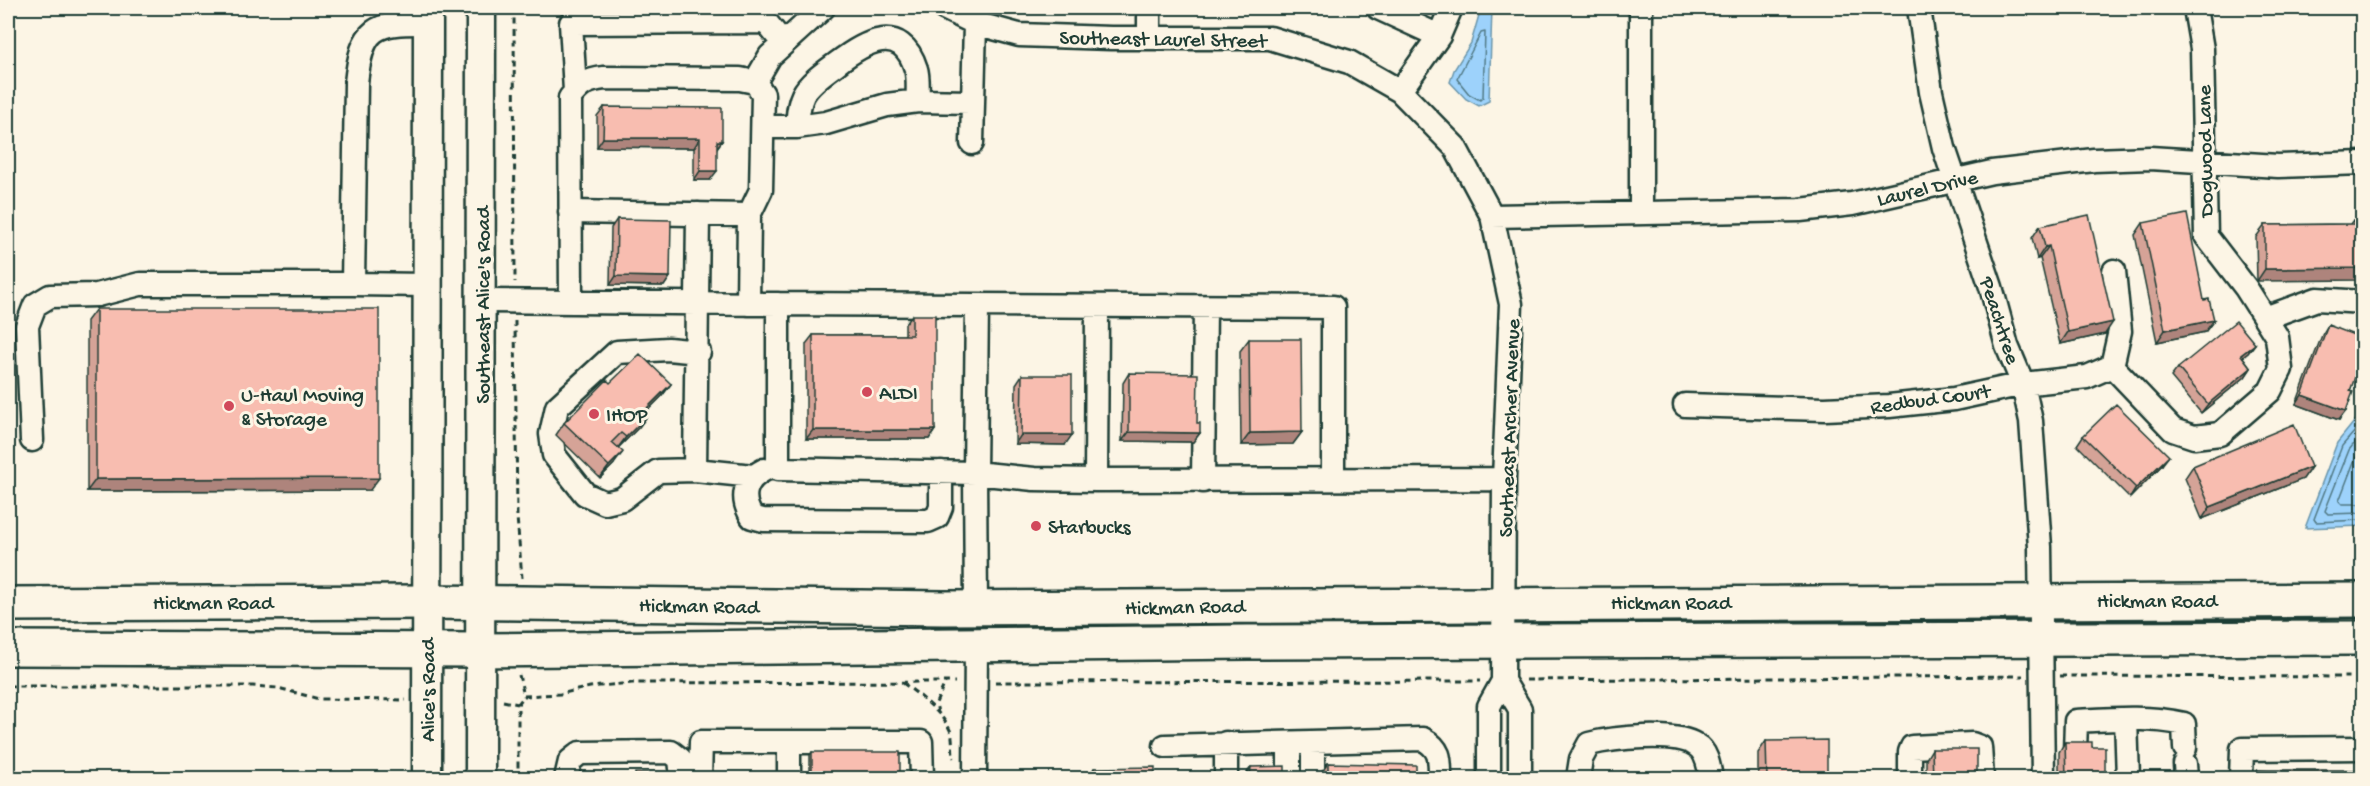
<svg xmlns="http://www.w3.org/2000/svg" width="2370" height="786" viewBox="0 0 2370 786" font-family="'Gochi Hand',sans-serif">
  <rect width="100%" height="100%" fill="#fcf5e5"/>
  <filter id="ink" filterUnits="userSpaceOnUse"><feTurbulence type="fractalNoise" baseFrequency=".0167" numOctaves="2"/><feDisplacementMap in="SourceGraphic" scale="12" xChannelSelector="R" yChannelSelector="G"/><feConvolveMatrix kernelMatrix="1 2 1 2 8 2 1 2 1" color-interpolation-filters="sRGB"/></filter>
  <g filter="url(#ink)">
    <path fill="#9dd2fb" stroke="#6b96ab" stroke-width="1.5" d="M1481,8H1492L1489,101L1479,106L1466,99L1450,82L1454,70L1471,43Z
      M2362,412V526L2305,528L2337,443Z"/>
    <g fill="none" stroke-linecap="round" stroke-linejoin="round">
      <path stroke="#517984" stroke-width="1.5" d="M1485,32L1483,97L1480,100L1469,94L1457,79L1481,33Z
        M2362,423L2342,446L2314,519L2316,522L2362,520
        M2362,434L2349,450L2325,511L2328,514L2362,513
        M2362,448L2357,454L2339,501L2342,504H2362"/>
      <defs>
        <path id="minor" d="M944,8L975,23L1019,35L1111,38H1270L1349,62L1400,91L1455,147L1492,216L1511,304L1504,479L1503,681L1489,706V778
          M1149,8V38
          M1378,8L1439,36L1400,91
          M1919,8L1931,92L1944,148L1991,287L2007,346L2023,384L2031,421L2040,547L2043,778
          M1439,36L1451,8
          M755,82L770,56L823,8
          M575,91L571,23L766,22L783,43
          M763,127H797L826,123L887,105L918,101L971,102
          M797,127C798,116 798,105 803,95C809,83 825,72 836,64C863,43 901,20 916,69C919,78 917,91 918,101
          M972,143L975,23
          M570,212L749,215
          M1641,212V8
          M1492,216L1800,210L1852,204L1992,172L2094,160L2150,158L2278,166L2362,163
          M427,285L353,284L356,83C362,27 374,22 428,23
          M482,301L778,304V469L975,473L976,607
          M571,301L570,98C580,84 588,80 604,78L740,79L755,82L763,94L761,190L749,215L748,304
          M778,304L1333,307V479
          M977,306L975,473L1034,479L1096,480L1504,479
          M2265,318L2317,299L2362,302
          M699,352L668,349L617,352L557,407L551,434L554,455L585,494L605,503L622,499L658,471L695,470L753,476
          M2112,366L2173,430L2194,437L2220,434L2270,391L2281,369L2277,337L2246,288L2206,236L2202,49L2195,8
          M1685,405L1825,409L1889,406L1954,399L2023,384L2087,377L2112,366L2120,331L2114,271
          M32,440L27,326L35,305L50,296L97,295L140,284H353
          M695,470L698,214
          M764,470C744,480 740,498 752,517L763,520L928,521L937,517L941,507V472
          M1096,480L1097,307
          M1203,481L1205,307
          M1503,681L1520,709V778
          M2126,719L2128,778
          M789,742V778
          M1313,742V778
          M1226,743V778
          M1289,743V778
          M1165,746L1423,739C1441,749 1440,759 1440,778
          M2075,752L2076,721C2112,719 2149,716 2184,724L2185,748
          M2185,764L2186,778
          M566,778L570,761L580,753L671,752L680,759L682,778
          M700,778L701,742H921L922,778
          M975,778L976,645
          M1578,778L1581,759L1589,744C1612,738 1675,731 1696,745C1707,751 1709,767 1711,778
          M1910,778V752L1912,747L1972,744L1980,747L1982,778
          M2241,778L2242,749L2362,748"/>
        <path id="major" d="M427,778L428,8
          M480,778L481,8"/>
        <path id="highway" d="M8,604L427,602L944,608L2362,600
          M8,648L481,650L1248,642L2362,638"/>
      </defs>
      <use href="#minor" stroke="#1f3d34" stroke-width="27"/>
      <use href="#major" stroke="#1f3d34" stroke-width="33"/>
      <use href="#highway" stroke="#1f3d34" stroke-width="38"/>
      <path stroke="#1f3d34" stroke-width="3" stroke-dasharray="6 4.5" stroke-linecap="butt" d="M514,8L515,282
        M515,321L517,517L522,578
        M519,675L524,696
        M2060,676L2362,677
        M1526,680L2023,676
        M995,682L1480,681
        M903,683C919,695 941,711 950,730C954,738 951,749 954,758
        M8,686H253L278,688L319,699L406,700
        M503,701L518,704
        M938,713L936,703L945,683
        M518,778V704L524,696L560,694L590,687L632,683L955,682"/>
      <use href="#minor" stroke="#fcf5e5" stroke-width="22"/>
      <use href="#major" stroke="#fcf5e5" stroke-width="28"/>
      <use href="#highway" stroke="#fcf5e5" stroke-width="33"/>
    </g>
    <path fill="#d5a397" stroke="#1f3d34" stroke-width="1.5" d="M604,107L722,141L717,148L710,180H694V148L597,147V116Z
      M617,219L670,277L664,286L610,285L611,228Z
      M2353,220H2362L2257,281L2256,237L2265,225L2350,224Z
      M2143,223L2204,300L2214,320L2205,332L2157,342L2135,235Z
      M2040,226L2105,334L2060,344L2040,258L2037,259L2032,238Z
      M96,309L370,490L87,491V321Z
      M912,315L935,430L929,439H806V344L813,335H905V324Z
      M2328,325L2360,372L2357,371L2339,420L2296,404L2322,335Z
      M1249,339L1302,432L1293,444L1241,445L1240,351Z
      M2255,344L2248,353L2243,357L2251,368L2245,377L2201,413L2171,377L2178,368Z
      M1129,373L1197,423L1200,433L1193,442L1122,441L1123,383Z
      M1022,375L1065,445L1015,444L1016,384Z
      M610,383L671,384L662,396L645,413L648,415L639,427L618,448L614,464L600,478L556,435L564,423Z
      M2083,436L2162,465L2130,498L2077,445Z
      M2193,466L2311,467L2303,479L2202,519L2185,478Z
      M1766,741L1827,778H1758V753Z
      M2065,742L2092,747L2105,778H2059V752Z
      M1932,749L1977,778H1926V759Z
      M812,752L900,778H810V755Z
      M1328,763L1416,778H1320V775Z
      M1251,767L1285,778H1244L1245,776Z
      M1094,768L1155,778H1087Z
      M2258,770L2362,778H2252Z
      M1627,772L1674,777L1686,778H1622Z"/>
    <path fill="#ae847b" stroke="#1f3d34" stroke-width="1.5" d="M603,138H700L694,148L597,147Z
      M717,141H722L715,150Z
      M700,171H717L710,180H694Z
      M2049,246L2040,258L2037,259L2045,247Z
      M2362,268V280L2257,281L2265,269Z
      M616,276L670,277L664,286L610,285Z
      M2214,320L2205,332L2157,342L2165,330Z
      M2113,322L2105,334L2060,344L2068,332Z
      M2255,344L2248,353L2234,364L2241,355Z
      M2361,361H2362V368L2360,372L2355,370Z
      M2251,368L2245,377L2201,413L2208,404Z
      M671,384L662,396L635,423L644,411Z
      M2302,395L2346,411L2339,420L2296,404Z
      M648,415L639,427L617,449L626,437Z
      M813,430H935L929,439H806Z
      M1129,432L1200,433L1193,442L1122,441Z
      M1302,432L1293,444L1241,445L1250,433Z
      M1021,435H1072L1065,445L1015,444Z
      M623,452L614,464L600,478L609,466Z
      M2169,456L2162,465L2130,498L2136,488Z
      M2311,467L2303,479L2202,519L2210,507Z
      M379,478L370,490L87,491L96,479Z"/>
    <path fill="#f8bdb0" stroke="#1f3d34" stroke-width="1.5" d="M604,107L722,108V141H717V171H700V138H603Z
      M2187,214L2204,300L2209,299L2214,320L2165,330L2143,223Z
      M2089,215L2113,322L2068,332L2049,246L2045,247L2040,226Z
      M617,219L671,220L670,277L616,276Z
      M2353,220H2362V268L2265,269V225L2354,224Z
      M96,309H379V478L96,479Z
      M912,315H935V430H813V335H912Z
      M2236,321L2255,344L2241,355L2251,368L2208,404L2178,368Z
      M2328,325L2362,338V361H2361L2350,391L2353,392L2346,411L2302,395Z
      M1249,339H1301L1302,432L1250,433Z
      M640,354L671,384L644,411L648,415L626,437L621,433L612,442L623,452L609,466L564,423L607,380L610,383Z
      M1129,373L1198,374L1197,423H1200V433L1129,432Z
      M1022,375H1072V435H1021Z
      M2116,404L2169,456L2136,488L2083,436Z
      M2294,424L2311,467L2210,507L2193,466Z
      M1827,740V778H1767L1766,741Z
      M2065,742H2092V747H2105V778H2066Z
      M1932,749H1977V778H1933Z
      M812,752H900V778H812Z
      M1328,763L1416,765V778H1328Z
      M1285,766V778H1250L1251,767Z
      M1155,767V778H1094V768Z
      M2258,770H2362V778H2258Z
      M1627,772H1674V777H1686V778H1627Z
      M635,773H652V778H635Z"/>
  </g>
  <g fill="#d1495b" stroke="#fcf5e5" stroke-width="2">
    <circle cx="867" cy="392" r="6"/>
    <circle cx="229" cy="406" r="6"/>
    <circle cx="594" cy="414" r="6"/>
    <circle cx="1036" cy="526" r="6"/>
  </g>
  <g text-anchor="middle" stroke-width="6" stroke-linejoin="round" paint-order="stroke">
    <g font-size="21" fill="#1f3d34" stroke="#fcf5e5">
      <text transform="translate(1163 38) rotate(1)" y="7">Southeast Laurel Street</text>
      <text transform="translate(2204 151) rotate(-91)" y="7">Dogwood Lane</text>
      <text transform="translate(1927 187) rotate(-13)" y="7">Laurel Drive</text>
      <text transform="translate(482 305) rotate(-90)" y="7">Southeast Alice's Road</text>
      <text transform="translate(2001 320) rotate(72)" y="7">Peachtree</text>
      <text transform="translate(1930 398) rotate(-8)" y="7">Redbud Court</text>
      <text transform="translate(1508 428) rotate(-88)" y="7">Southeast Archer Avenue</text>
      <text x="2157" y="607">Hickman Road</text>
      <text x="213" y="609">Hickman Road</text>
      <text x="1671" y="609">Hickman Road</text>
      <text transform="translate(699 605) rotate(1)" y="7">Hickman Road</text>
      <text transform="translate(1185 606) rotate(-1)" y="7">Hickman Road</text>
      <text transform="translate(427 690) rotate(-90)" y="7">Alice's Road</text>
    </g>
    <g font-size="21" fill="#1f3d34" stroke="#fcf5e5" text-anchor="start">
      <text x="879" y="399">ALDI</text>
      <text x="241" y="401">U-Haul Moving<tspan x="241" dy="24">&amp; Storage</tspan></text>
      <text x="606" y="421">IHOP</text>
      <text x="1048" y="533">Starbucks</text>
    </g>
  </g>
  <rect width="2370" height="786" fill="none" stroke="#fcf5e5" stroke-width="30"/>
  <rect x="15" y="15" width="2340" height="756" fill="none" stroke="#1f3d34" stroke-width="2" filter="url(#ink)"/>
</svg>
